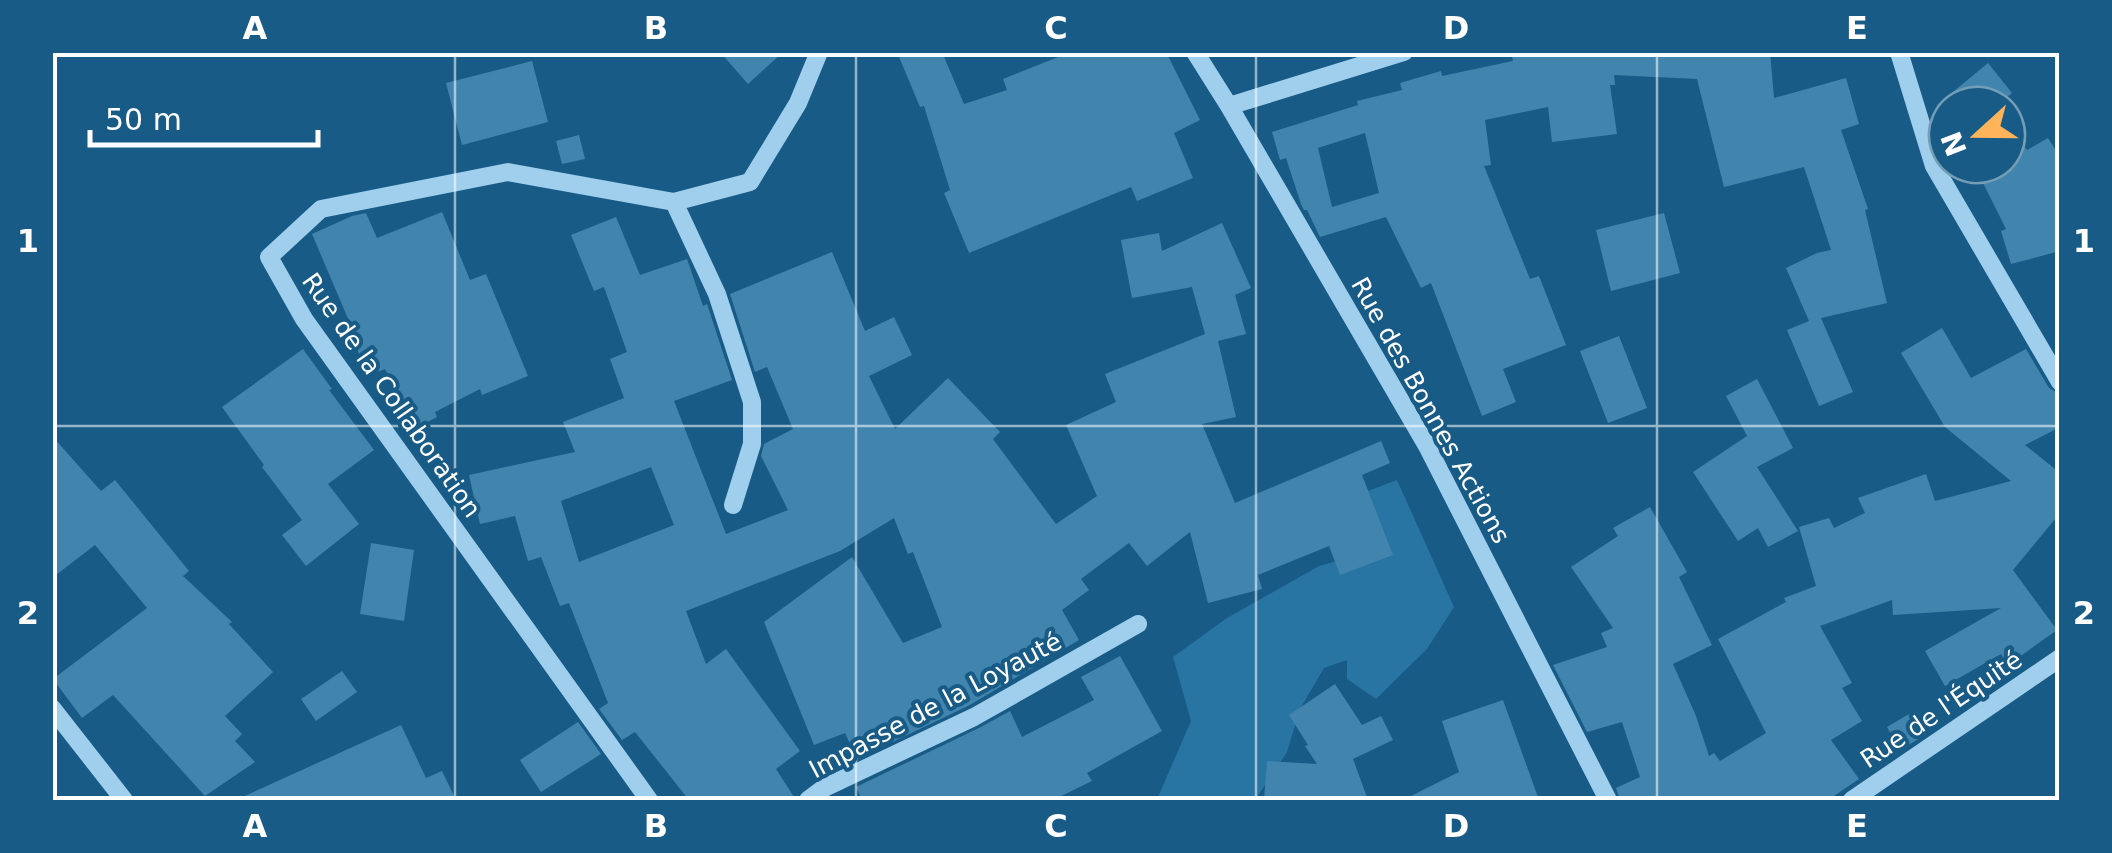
<svg xmlns="http://www.w3.org/2000/svg" width="2112" height="853" viewBox="0 0 2112 853" font-family="'DejaVu Sans',sans-serif">
  <rect width="100%" height="100%" fill="#185b86"/>
  <path fill="#2874a3" d="M1397,480L1454,607L1427,649L1376,699L1347,679V660L1324,668L1300,709L1287,752L1255,800H1164L1158,797L1191,721L1173,657L1227,618L1319,566L1363,554L1368,491Z"/>
  <path fill="#4185af" fill-rule="evenodd" d="M720,52H783L748,84Z
    M897,52H942L964,104L1007,90L1003,79L1071,52H1166L1200,120L1174,133L1193,178L1137,201L1131,187L969,253L944,193L950,190L924,106L920,107Z
    M1511,52H1770L1774,98L1846,78L1859,124L1841,130L1868,209L1865,210L1887,303L1821,318L1853,392L1819,406L1787,330L1809,321L1786,268L1817,253L1831,250L1804,167L1724,187L1697,79L1614,75L1615,85H1610L1617,134L1552,142L1548,107L1485,120L1491,165L1484,166L1530,279L1539,276L1566,345L1503,369L1516,402L1482,416L1431,283L1421,288L1386,217L1320,237L1307,210H1304L1301,204L1286,158L1280,160L1272,132L1358,105L1357,101L1402,90L1400,83L1441,71L1442,76L1513,61ZM1365,133L1379,193L1332,207L1318,148Z
    M532,61L548,122L462,145L446,83Z
    M1988,63L2012,93L1998,105H1937Z
    M2007,122L2027,150L2048,138L2060,157V251L2011,264L2001,231L2006,229L1974,165H2007Z
    M579,135L585,159L562,164L556,141Z
    M442,212L470,280L486,274L528,376L482,395L480,389L435,412L437,417L414,429L385,369L367,376L347,321H349L312,234L352,216L366,213L377,238Z
    M1664,213L1680,273L1611,291L1596,230Z
    M616,217L640,275L687,259L703,306L707,304L732,380L674,401L726,534L788,510L761,456L764,444L793,429L767,367L755,372L730,294L832,252L865,331L894,317L912,355L869,376L895,429L948,378L1000,432L993,439L1056,524L1097,496L1066,425L1116,402L1105,374L1205,334L1192,287L1132,298L1121,240L1159,233L1162,251L1222,223L1251,288L1235,295L1246,334L1218,341L1236,417L1202,424L1235,503L1381,441L1390,463L1362,475L1393,555L1340,575L1329,546L1258,575L1262,589L1208,603L1190,532L1147,566L1129,543L1081,579L1089,590L1062,610L1079,640L968,706L857,759L845,733L814,745L764,622L852,557L903,643L942,627L913,552L908,554L894,518L840,551L686,611L706,664L726,649L800,751L776,769L796,800H689L635,732L622,740L599,709L608,703L569,603L560,606L541,557L528,561L515,516L480,524L469,475L575,452L563,422L624,398L610,359L627,352L604,287L594,291L571,235ZM651,467L674,525L579,562L561,501Z
    M1942,328L1971,378L2026,349L2049,388L2060,394V427L2025,445L2060,473V513L2013,570L2057,630L2008,665L2001,654L1945,686L1925,651L2001,608L1893,615L1892,600L1820,626L1852,683L1842,688L1862,721L1831,740L1859,779L1828,800H1620L1616,788L1640,777L1622,722L1587,732L1553,665L1607,647L1601,633L1613,628L1571,567L1618,536L1613,528L1650,507L1687,572L1679,577L1712,645L1673,664L1696,716L1709,756L1714,753L1720,761L1766,733L1718,639L1786,602L1784,598L1816,586L1799,527L1829,518L1834,528L1865,513L1858,498L1926,474L1935,501L2011,481L1945,427L1901,353Z
    M1619,336L1647,408L1608,423L1580,351Z
    M303,349L332,389L329,390L374,450L328,484L359,524L306,566L282,535L302,520L262,467L264,465L222,407Z
    M1757,379L1793,448L1757,467L1798,531L1768,547L1758,528L1738,541L1693,472L1747,436L1726,396Z
    M52,436L101,491L115,480L189,571L183,576L232,622L229,624L273,672L225,716L242,734L235,741L255,762L205,796L113,695L82,718L53,679L147,608L95,545L52,578Z
    M371,543L414,550L404,621L360,614Z
    M1120,656L1162,731L1087,773L1092,781L1053,800H862L856,787L979,728L1010,711L1022,737L1094,700L1081,677Z
    M342,671L357,692L316,721L301,699Z
    M1335,684L1362,725L1381,716L1393,740L1353,759L1368,800H1264L1267,761L1317,764L1305,746L1308,745L1289,715Z
    M1503,700L1539,800H1403L1459,772L1442,721Z
    M1914,711L1927,734L1900,750L1887,727Z
    M578,722L601,754L541,792L520,760Z
    M401,725L426,778L442,771L456,800H236Z"/>
  <g fill="none" stroke-linecap="round" stroke-linejoin="round">
    <path stroke="#9fcfed" stroke-width="18" d="M1195,52L1229,106L1427,446L1608,800
      M1899,52L1934,166L2060,382
      M1229,106L1404,52
      M674,202L717,294L752,402V444L733,505
      M52,708L124,800
      M649,800L304,319L269,257L321,209L508,172L674,202L750,182L798,103L819,52
      M808,800L824,788L974,717L1138,624
      M1852,800L2060,658"/>
  </g>
  <path fill="none" stroke="#fff" stroke-width="2.5" stroke-opacity="0.55" d="M455,52V800M856,52V800M1256,52V800M1657,52V800M52,426H2060"/>
  <g text-anchor="middle" stroke-width="8" stroke-linejoin="round" paint-order="stroke">
    <g font-size="25" fill="#fff" stroke="#185b86">
      <text transform="translate(392 395) rotate(55)" y="9">Rue de la Collaboration</text>
      <text transform="translate(1431 410) rotate(61)" y="9">Rue des Bonnes Actions</text>
      <text transform="translate(935 705) rotate(-28)" y="9">Impasse de la Loyauté</text>
      <text transform="translate(1941 709) rotate(-34)" y="9">Rue de l'Équité</text>
    </g>
  </g>
  <rect width="2112" height="853" fill="none" stroke="#185b86" stroke-width="110"/>
  <g transform="translate(1977 135) rotate(249)"><circle r="48" fill="#185b86" stroke="#749db6" stroke-width="2.5"/>
  <path d="M0-8L18 38L0 25L-18 38Z" fill="#ffb45a"/>
  <text y="-15" font-size="28" font-weight="bold" text-anchor="middle" fill="#ffffff">N</text>
  </g>
  <path d="M90 130v15h228v-15" fill="none" stroke="#ffffff" stroke-width="5"/>
  <text x="105" y="130" font-size="30" fill="#ffffff" stroke="#185b86" stroke-width="8" paint-order="stroke">50 m</text>
  <rect x="55" y="55" width="2002" height="743" fill="none" stroke="#fff" stroke-width="4"/>
  <g font-size="32" text-anchor="middle" font-weight="bold" fill="#fff">
    <text x="255" y="39">A</text>
    <text x="656" y="39">B</text>
    <text x="1056" y="39">C</text>
    <text x="1456" y="39">D</text>
    <text x="1857" y="39">E</text>
    <text x="28" y="252">1</text>
    <text x="2084" y="252">1</text>
    <text x="28" y="624">2</text>
    <text x="2084" y="624">2</text>
    <text x="255" y="837">A</text>
    <text x="656" y="837">B</text>
    <text x="1056" y="837">C</text>
    <text x="1456" y="837">D</text>
    <text x="1857" y="837">E</text>
  </g>
</svg>
